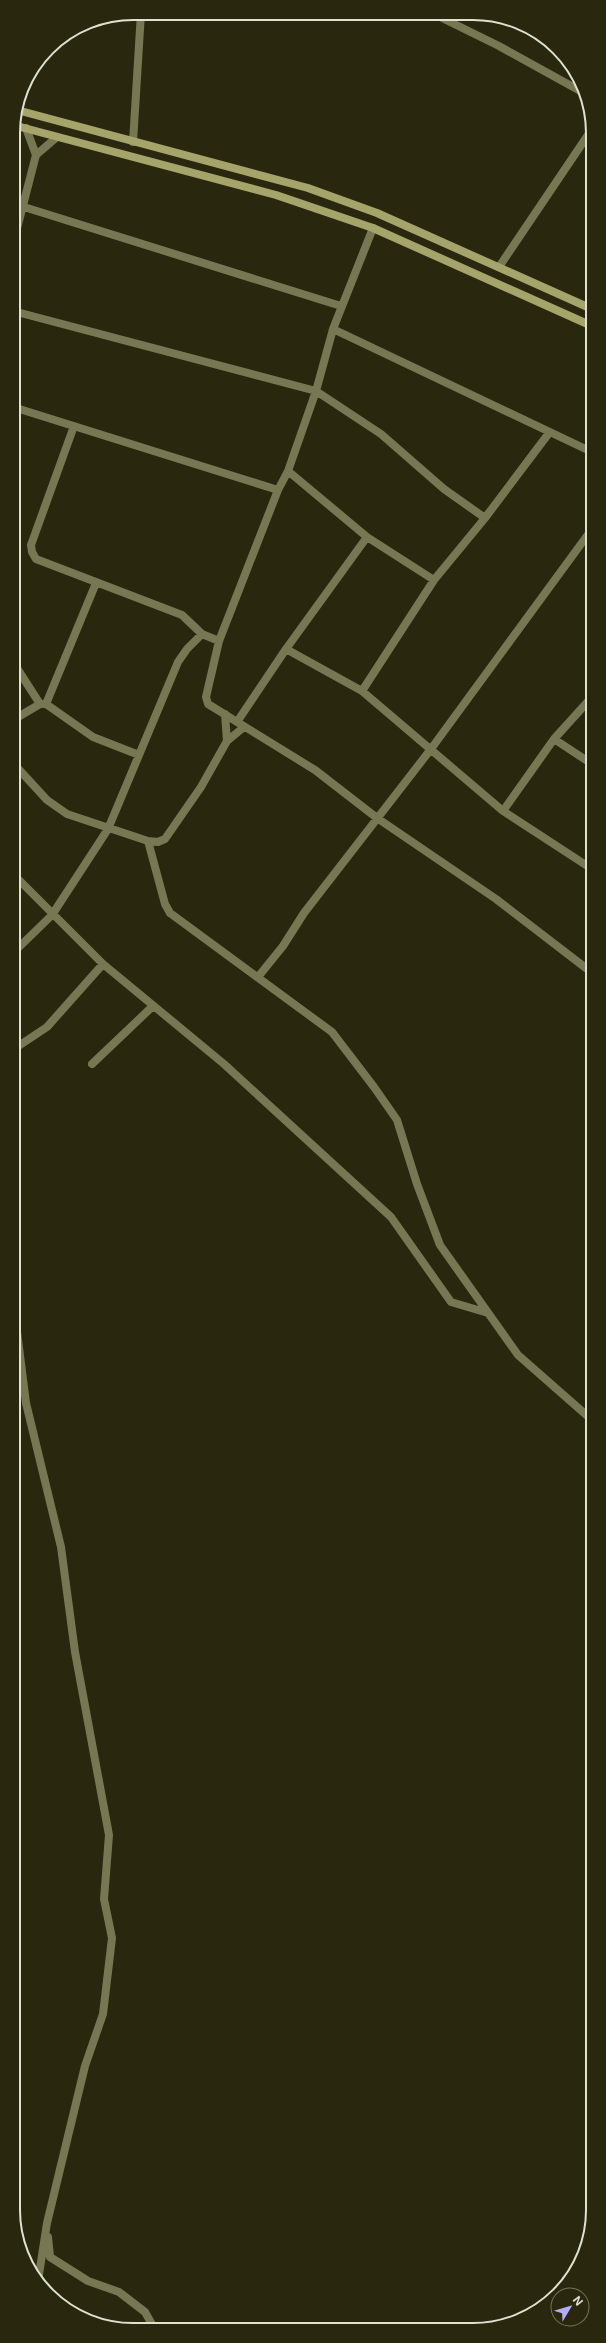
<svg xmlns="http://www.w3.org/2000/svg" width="606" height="2343" viewBox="0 0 606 2343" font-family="Inter,sans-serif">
  <rect width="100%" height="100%" fill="#29280f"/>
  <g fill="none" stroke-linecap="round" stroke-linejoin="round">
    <path stroke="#777754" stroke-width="8" d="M436,15L499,46L584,93
      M26,128L36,155
      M133,142L141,13
      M24,207L341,306
      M373,228L333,329L316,391L288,471L278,490L219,641L206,697L208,704L315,770L377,818L496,899L591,972
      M13,244L36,155L57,137
      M499,267L592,129
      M13,311L316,391L381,434L444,489L485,518
      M333,329L592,452
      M13,407L278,490
      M74,426L31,545L32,552L36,559L182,615L202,634L219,641
      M288,471L367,537L434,580
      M286,649L362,691L503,811L592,869
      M13,662L40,704
      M362,691L434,580L485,518L549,433
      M46,704L96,583
      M225,714L227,741
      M13,720L40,704H46L93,737L139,755
      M237,722L286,649L367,537
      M554,739L592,764
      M13,763L47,800L67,814L148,841L158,842L165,839L201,787L227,741L244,727
      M503,811L554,739L592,697
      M148,841L165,904L170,913L332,1032L374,1087L397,1120L417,1184L440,1245L518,1355L592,1420
      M14,875L103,964L224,1064L391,1217L451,1302L488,1313
      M14,952L52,915L108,829L178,662L187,649L202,634
      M258,977L283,946L304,913L431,749L592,529
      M14,1049L47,1027L103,964
      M92,1064L153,1006
      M14,1308L26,1403L61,1547L75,1652L109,1835L104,1899L112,1938L103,2014L85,2066L47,2223L38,2281
      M48,2237L50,2257L88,2281L119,2292L145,2312L154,2328"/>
    <path stroke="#a5a46b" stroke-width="8" d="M17,110L308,188L377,213L592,309
      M13,125L276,195L373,228L592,326"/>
  </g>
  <path d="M0 0H606V2343H0ZM133 20H473A113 113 0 0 1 586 133V2210A113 113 0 0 1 473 2323H133A113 113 0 0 1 20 2210V133A113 113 0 0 1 133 20Z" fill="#29280f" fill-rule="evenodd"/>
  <path fill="none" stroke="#e0e1d1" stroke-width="2" d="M133 20H473A113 113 0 0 1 586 133V2210A113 113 0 0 1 473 2323H133A113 113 0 0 1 20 2210V133A113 113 0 0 1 133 20Z"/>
  <g transform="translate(570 2307) rotate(52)"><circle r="19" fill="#29280f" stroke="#72725d"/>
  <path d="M0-3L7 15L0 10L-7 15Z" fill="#b2adf9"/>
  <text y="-6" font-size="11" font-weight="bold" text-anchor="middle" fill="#e0e1d1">N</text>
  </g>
</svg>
